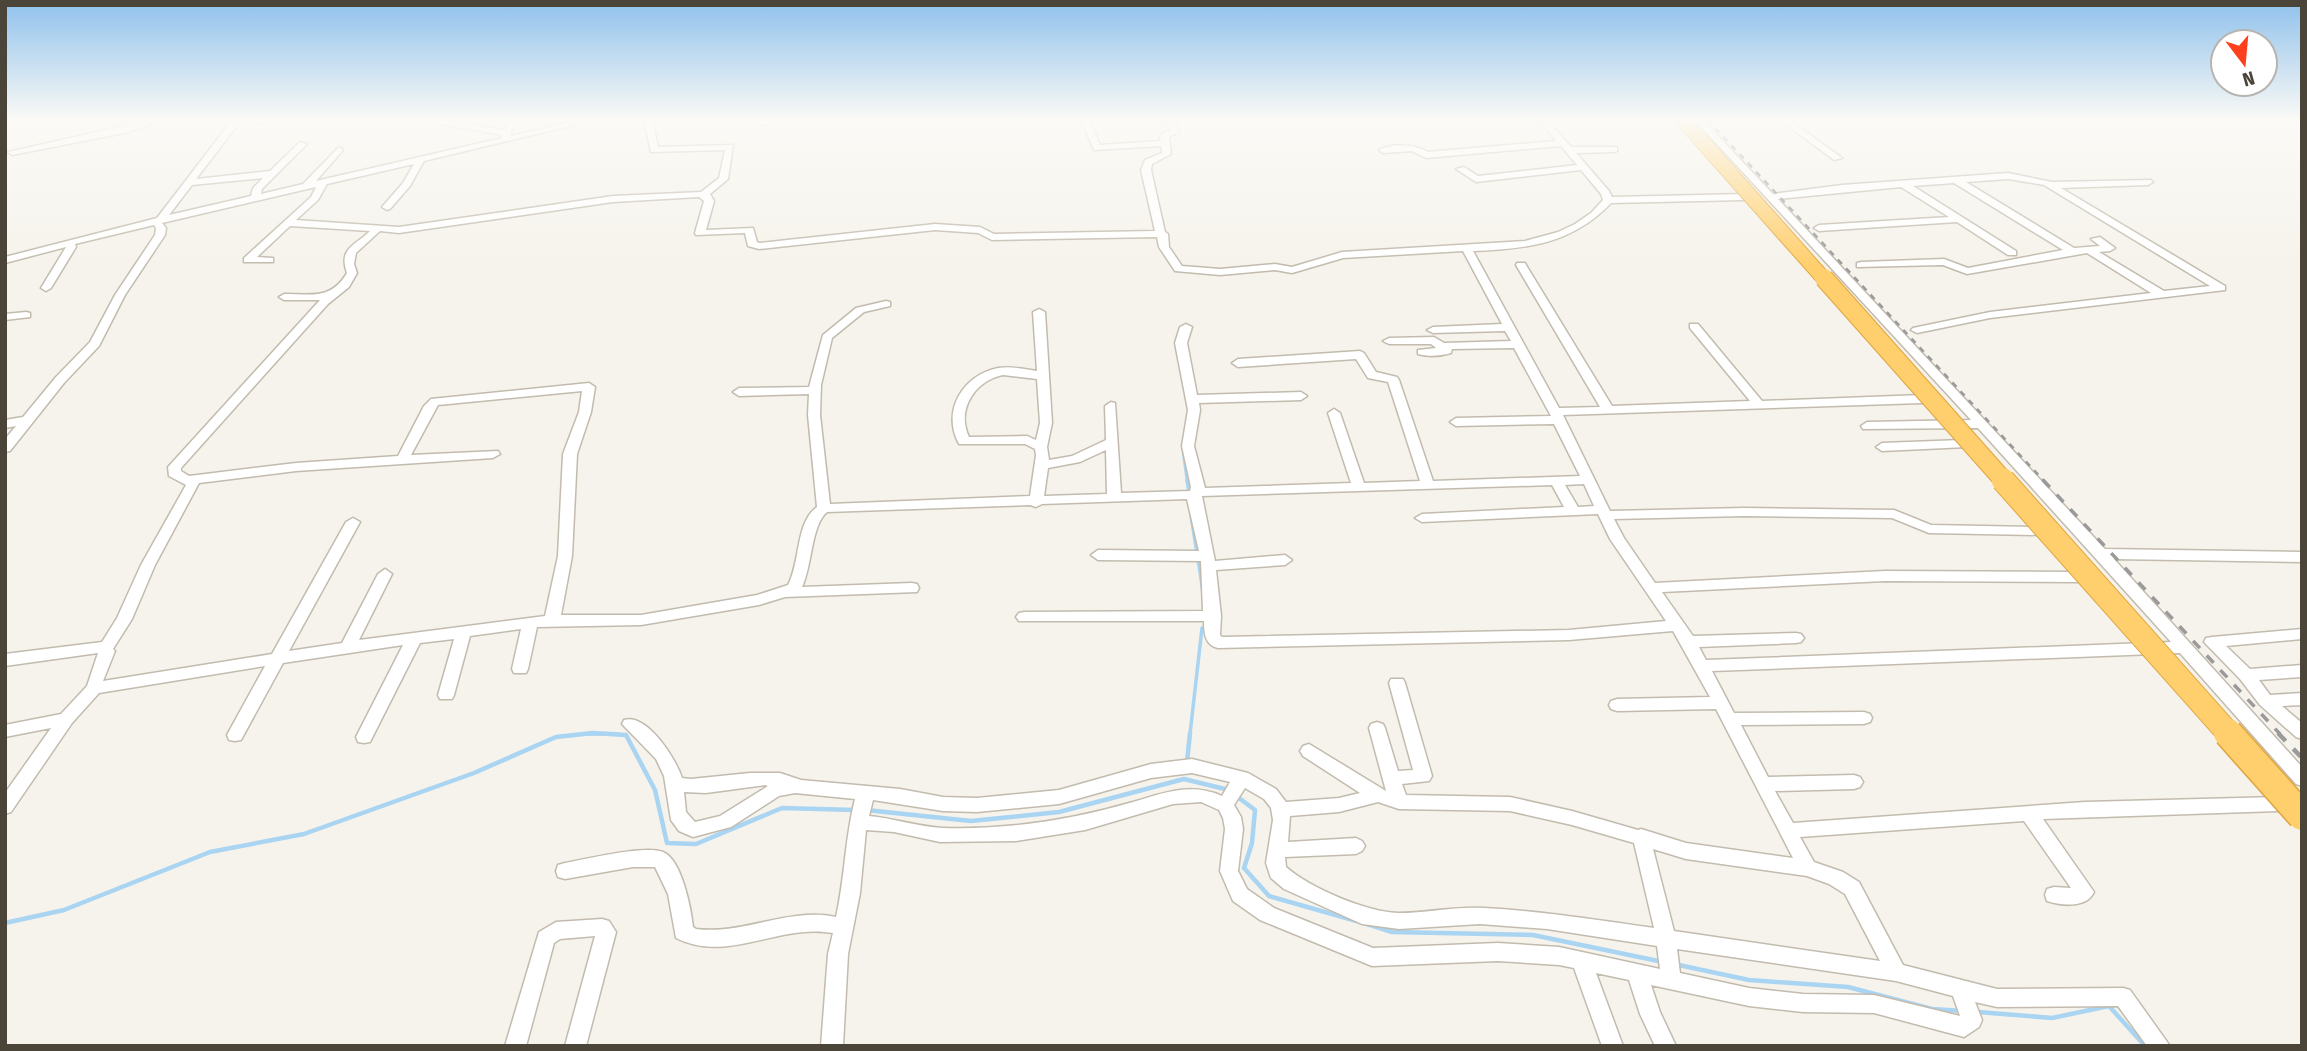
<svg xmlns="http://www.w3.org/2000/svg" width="2307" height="1051" viewBox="0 0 2307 1051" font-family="'Fira Sans Condensed',sans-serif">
  <rect width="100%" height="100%" fill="#f6f3ec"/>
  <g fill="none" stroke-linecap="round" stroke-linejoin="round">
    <path stroke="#a9d4f2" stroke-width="2.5" d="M1182,444L1187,482"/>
    <path stroke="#a9d4f2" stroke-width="3.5" d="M1187,480L1189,493
      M1191,515L1197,554
      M1198,559L1203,592
      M580,734H617
      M1190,734L1202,628"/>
    <path stroke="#a9d4f2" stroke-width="4.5" d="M1187,762L1190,733
      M1235,795L1255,810L1252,843L1244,868L1269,896L1360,922
      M866,810L971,821L1059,812L1184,779L1229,790
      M5,923L64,910L210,852L304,834L474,773L556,737L593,733L626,735L655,790L667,843L696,844L782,808L855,810
      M1367,924L1392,932L1533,935L1663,962
      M1674,964L1749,980L1848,987L1932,1009L1963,1011
      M1978,1012L2052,1018L2109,1006L2145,1046"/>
    <defs>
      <path id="minor" d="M155,119H168L124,133L12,155L8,152Z
        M233,119H375L371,122L239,123L196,179L270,171L300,142L307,144L262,189L261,194L303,184L339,147L343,150L316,181L502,138V135L430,122L426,119H442L503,130L513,119H521L511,131V136L585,119H599L424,161L410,186L390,209L387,210L382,207L403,183L414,164L327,184L318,200L296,220L399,227L613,196L701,192L719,178L725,150L651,152L644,119H652L658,147L733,145L728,179L710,194L714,201L706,230L753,228L757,242L759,243L935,224L980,227L994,234L1155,231L1141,170L1145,160L1162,153L1161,146L1094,150L1081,119H1089L1100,145L1160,141L1161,134L1170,131L1165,119H1173L1179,132L1169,137L1171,154L1152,164L1151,170L1165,232L1168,234L1169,247L1182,266L1220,269L1275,264L1292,267L1342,252L1525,241L1558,232L1575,224L1591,213L1603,200L1601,194L1581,170L1476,182L1456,169L1464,167L1478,176L1577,165L1561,146L1426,158L1412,151L1383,153L1379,150C1393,143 1414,144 1428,152L1556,141L1538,119H1546L1571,147H1617V151L1614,152L1576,153L1609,191L1612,197L1744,194L1749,197L1744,200L1611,203C1572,244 1527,249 1473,251L1559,408L1600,407L1516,265L1517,263H1525L1526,265L1612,406L1750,401L1690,328V324H1698L1762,401L1922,395L1928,399L1922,403L1563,415L1610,511L1744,508L1894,510L1931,525L2039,527L2046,531L2039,535L1929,533L1892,518L1744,516L1614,519L1624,538L1655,583L1885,571L2079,572L2086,577L2079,582L1885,581L1662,592L1693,636L1796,633L1801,634L1804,638L1801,642L1796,643L1699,647L1706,660L2171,642L1978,428L1863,429L1861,426L1867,422L1971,420L1694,119H1702L1773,194L1842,185L2008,173L2052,182L2151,180L2153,182L2148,185L2061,188L2225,286V290L1990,318L1917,333L1911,330L1913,328L1990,312L2151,293L2087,253L1967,274L1943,265L1857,267V263L1861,262L1944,259L1968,268L2063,250L1954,183L1913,186L2016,251V255H2008L1957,222L1819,231L1814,228L1819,225L1949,217L1901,187L1778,199L2105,549L2302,552V562L2114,559L2302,767V786L2296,784L2180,653L1712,671L1734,713L1864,712L1870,714L1872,718L1870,722L1864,724L1741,725L1768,777L1854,775L1860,777L1863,782L1860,787L1854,789L1775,791L1793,823L2085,802L2278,797L2284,799L2287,804L2284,809L2278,811L2043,819L2094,892C2087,908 2062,906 2047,901L2045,895L2047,889L2054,887L2071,888L2024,821L1800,837L1814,862L1843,872L1859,882L1903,965L1997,989L2123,988L2130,990L2170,1046H2147L2118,1006L1997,1007L1975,1002L1982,1020L1979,1027L1964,1037L1874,1013L1803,1012L1749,1006L1651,985L1660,1012L1676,1046H1655L1640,1014L1629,980L1596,973L1623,1046H1602L1574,968L1559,965L1498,961L1372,966L1260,920L1233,901L1220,871L1225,829L1223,818L1219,810L1201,802L1173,804L1085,830L1016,841L940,842L894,832L866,830L860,893L848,954L843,1046H821L828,954L833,933C780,923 727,964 676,938L668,894L655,867H633L565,879L558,877L556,871L558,865L565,863C587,859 644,845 663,852C682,860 691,909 693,927L696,929C743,935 789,907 836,917C845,878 845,837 855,799L795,793L779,796L731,827L693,837L679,831L671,820L664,776L656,759L622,724L624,720C647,713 676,759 682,778L691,779L750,773H780L801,780L900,789L943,797L977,798L1059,790L1151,764L1192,759L1248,773L1276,789L1286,802L1339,798L1360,793L1303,756L1300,751L1303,746L1309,744L1386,791L1369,728L1371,724L1377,722L1383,724L1385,728L1398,771L1413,770L1389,683L1391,679H1403L1405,683L1432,776L1429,781L1402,784L1406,795L1510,797L1572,811L1638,830L1641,829L1686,843L1793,858L1716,709L1617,711L1611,709L1609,705L1611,701L1617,699L1710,697L1673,631L1569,640L1218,648C1205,645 1204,633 1204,621H1019L1016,617L1019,613L1024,612L1203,611L1201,561L1098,560L1091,555L1098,550L1199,551L1187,499L1042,504L1036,507L1030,505L827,512C811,525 812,567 802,587L912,583L917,584L919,588L917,592L785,597L759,605L641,625L537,627L528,669L526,673H514L512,669L521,629L470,636L454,695L452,699H440L438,695L454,639L420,643L370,742L364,743L358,742L356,737L403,645L283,663L241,740L235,741L229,740L227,735L265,666L99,693L72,723L11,812L5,814V793L51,728L5,737V725L61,714L87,686L98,653L5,666V654L102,642L117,618L141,565L186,485L169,476L168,467L320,300H284L279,297L284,294C312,294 331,300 347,273C338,248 355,246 370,231L290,226L257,257L273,258V262H244V258L311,197L316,187L162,223L166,228L165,235L125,295L99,346L64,383L10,451L5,452V439L16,426L5,428V420L23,417L56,377L90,342L115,295L155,235L156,228L154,225L75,244L76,247L51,288L46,291L41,288L66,247L5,263V257L157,218ZM263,178L253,188L251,196L169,215L192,185ZM2008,179L2044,185L2210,286L2164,291L2099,252L2110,251L2115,248L2100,237L2091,239L2100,246L2074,248L1966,182ZM699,197L704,201L695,233L696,235L745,233L748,246L759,249L935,230L978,233L992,240L1157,237L1159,247L1175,271L1220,275L1275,270L1292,273L1343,258L1463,251L1502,324L1433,327L1427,330L1433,333L1505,331L1511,341L1444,343L1434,337L1389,338L1383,341L1389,344H1431L1436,348L1418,350V354C1428,357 1441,356 1451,353L1452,349L1514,348L1551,416L1456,418L1450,422L1456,426L1554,424L1580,476L1433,481L1399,380L1397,377L1376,372L1364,353L1360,351L1238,359L1232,363L1238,367L1356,359L1368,378L1388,382L1420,481L1364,483L1340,413L1334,409L1328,413L1351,483L1205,488L1194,446L1200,410L1199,403L1301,400L1307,396L1301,392L1197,395L1187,343L1192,327L1186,324L1180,327L1175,343L1188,410L1182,446L1191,487L1190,491L1121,493L1115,403L1111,402L1105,406L1106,440L1072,456L1049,460L1047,447L1052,423L1045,312L1039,309L1033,312L1037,371C1024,369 1011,366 998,368C963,375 941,411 959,444H1025L1035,449L1036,455L1030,496L830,504L820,415L821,385L832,338L864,312L890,306V302L886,301L856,308L823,335L809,387L739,388L733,392L739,396L809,394L808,415L817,507C795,523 801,561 788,585L757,595L641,615H561L572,556L577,454L591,412L595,387L589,383L431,399L424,406L398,456L296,463L189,476L181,471V468L328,304L349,287L357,273L354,264L356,253L380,231L399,233L613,202ZM1003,375L1037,379L1040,423L1036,440L1027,436L969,437C956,409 975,381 1003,375ZM582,391L579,412L563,454L558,556L545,616L359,640L392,574L385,569L378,574L342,643L289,651L360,522L353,518L346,522L272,654L103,681L115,651L113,649L132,619L155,565L199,483L296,471L493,458L500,454L498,451L411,455L438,405ZM1106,450L1107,494L1044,496L1048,468L1080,462ZM1584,484L1594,506L1578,507L1565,485ZM1552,485L1564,507L1422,514L1415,518L1422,522L1598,514L1610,539L1666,621L1569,630L1222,637L1220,635L1221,616L1216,570L1285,565L1292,560L1285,555L1215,561L1202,496ZM1192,773L1230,782L1222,796C1190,782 1164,793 1133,802C1071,820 1008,830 943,828C919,827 893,818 869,816L873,800L943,811L977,812L1059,804L1151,778ZM765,785L768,786L720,816L695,822L686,812L684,792L706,793ZM1245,788L1264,799L1271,808L1273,820L1266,863L1271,878L1284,889L1362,924L1399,929L1480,924L1547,929L1657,946L1660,969L1559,947L1498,943L1373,948L1274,908L1247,889L1238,871L1243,829L1241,817L1234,805ZM1378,802L1399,809L1510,811L1572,825L1634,843L1654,928C1597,920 1541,911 1484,908C1455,906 1427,913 1398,913C1366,912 1310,888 1286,867L1285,857L1356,854L1362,851L1365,846L1362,841L1356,838L1288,842L1290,816L1339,812ZM1653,849L1686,859L1807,876L1829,884L1845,894L1880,961L1674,931ZM1677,949L1896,981L1953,996L1960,1016L1874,995L1803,994L1749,988L1680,973Z
        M752,119H785L786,120L782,123L759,125Z
        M1779,119H1788L1842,158L1834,160Z
        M26,312L30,313V317L5,320V314Z
        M1962,440L1967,441L1968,444L1967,447L1882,451L1876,447L1882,443Z
        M2302,629V639L2226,646L2250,669L2302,665V677L2259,680L2270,695L2302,693V705L2282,706L2302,723V739L2296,737L2260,705L2240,679L2204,642L2206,638L2212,637Z
        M602,919L609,921L616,932L586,1046H565L595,936L560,939L554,943L526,1046H505L539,932L556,922Z"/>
    </defs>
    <use href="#minor" stroke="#c2bbae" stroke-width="3"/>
    <use href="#minor" fill="#fff" fill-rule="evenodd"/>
    <path stroke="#9a9a9a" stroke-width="2.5" stroke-dasharray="6 6" stroke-linecap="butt" d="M1707,119L2045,482"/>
    <path stroke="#9a9a9a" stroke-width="3.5" stroke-dasharray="10 10" stroke-linecap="butt" d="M2043,480L2280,734"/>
    <path stroke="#9a9a9a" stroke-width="4.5" stroke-dasharray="11 11" stroke-linecap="butt" d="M2278,733L2302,758"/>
    <defs>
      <path id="highway-bridge-far3" d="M1682,119L1825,280"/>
      <path id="highway-bridge-far2" d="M1824,278L2005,482"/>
      <path id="highway-bridge-far1" d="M2003,480L2229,734"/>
      <path id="highway-bridge" d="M2228,733L2302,816"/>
    </defs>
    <use href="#highway-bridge-far3" stroke="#e0a43c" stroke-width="16" stroke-linecap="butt"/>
    <use href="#highway-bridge-far2" stroke="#e0a43c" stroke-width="20" stroke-linecap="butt"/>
    <use href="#highway-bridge-far1" stroke="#e0a43c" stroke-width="25" stroke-linecap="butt"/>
    <use href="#highway-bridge" stroke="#e0a43c" stroke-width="31" stroke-linecap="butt"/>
    <use href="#highway-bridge-far3" stroke="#ffcf6e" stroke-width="14"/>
    <use href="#highway-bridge-far2" stroke="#ffcf6e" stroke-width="18"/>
    <use href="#highway-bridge-far1" stroke="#ffcf6e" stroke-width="23"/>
    <use href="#highway-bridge" stroke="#ffcf6e" stroke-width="28"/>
  </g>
  <linearGradient id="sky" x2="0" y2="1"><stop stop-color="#8fc1ec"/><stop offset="0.45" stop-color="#fbfaf6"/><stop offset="1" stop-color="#fbfaf6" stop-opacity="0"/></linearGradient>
  <rect width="2307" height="266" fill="url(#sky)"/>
  <rect width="2307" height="1051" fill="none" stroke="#4b4439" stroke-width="14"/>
  <g transform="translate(2244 63) rotate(164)"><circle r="33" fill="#ffffff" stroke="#b7b4b0" stroke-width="2"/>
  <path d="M0-5L12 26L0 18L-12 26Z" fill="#fc3f1d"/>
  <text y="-10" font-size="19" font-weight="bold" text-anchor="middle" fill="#4b4439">N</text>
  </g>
</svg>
